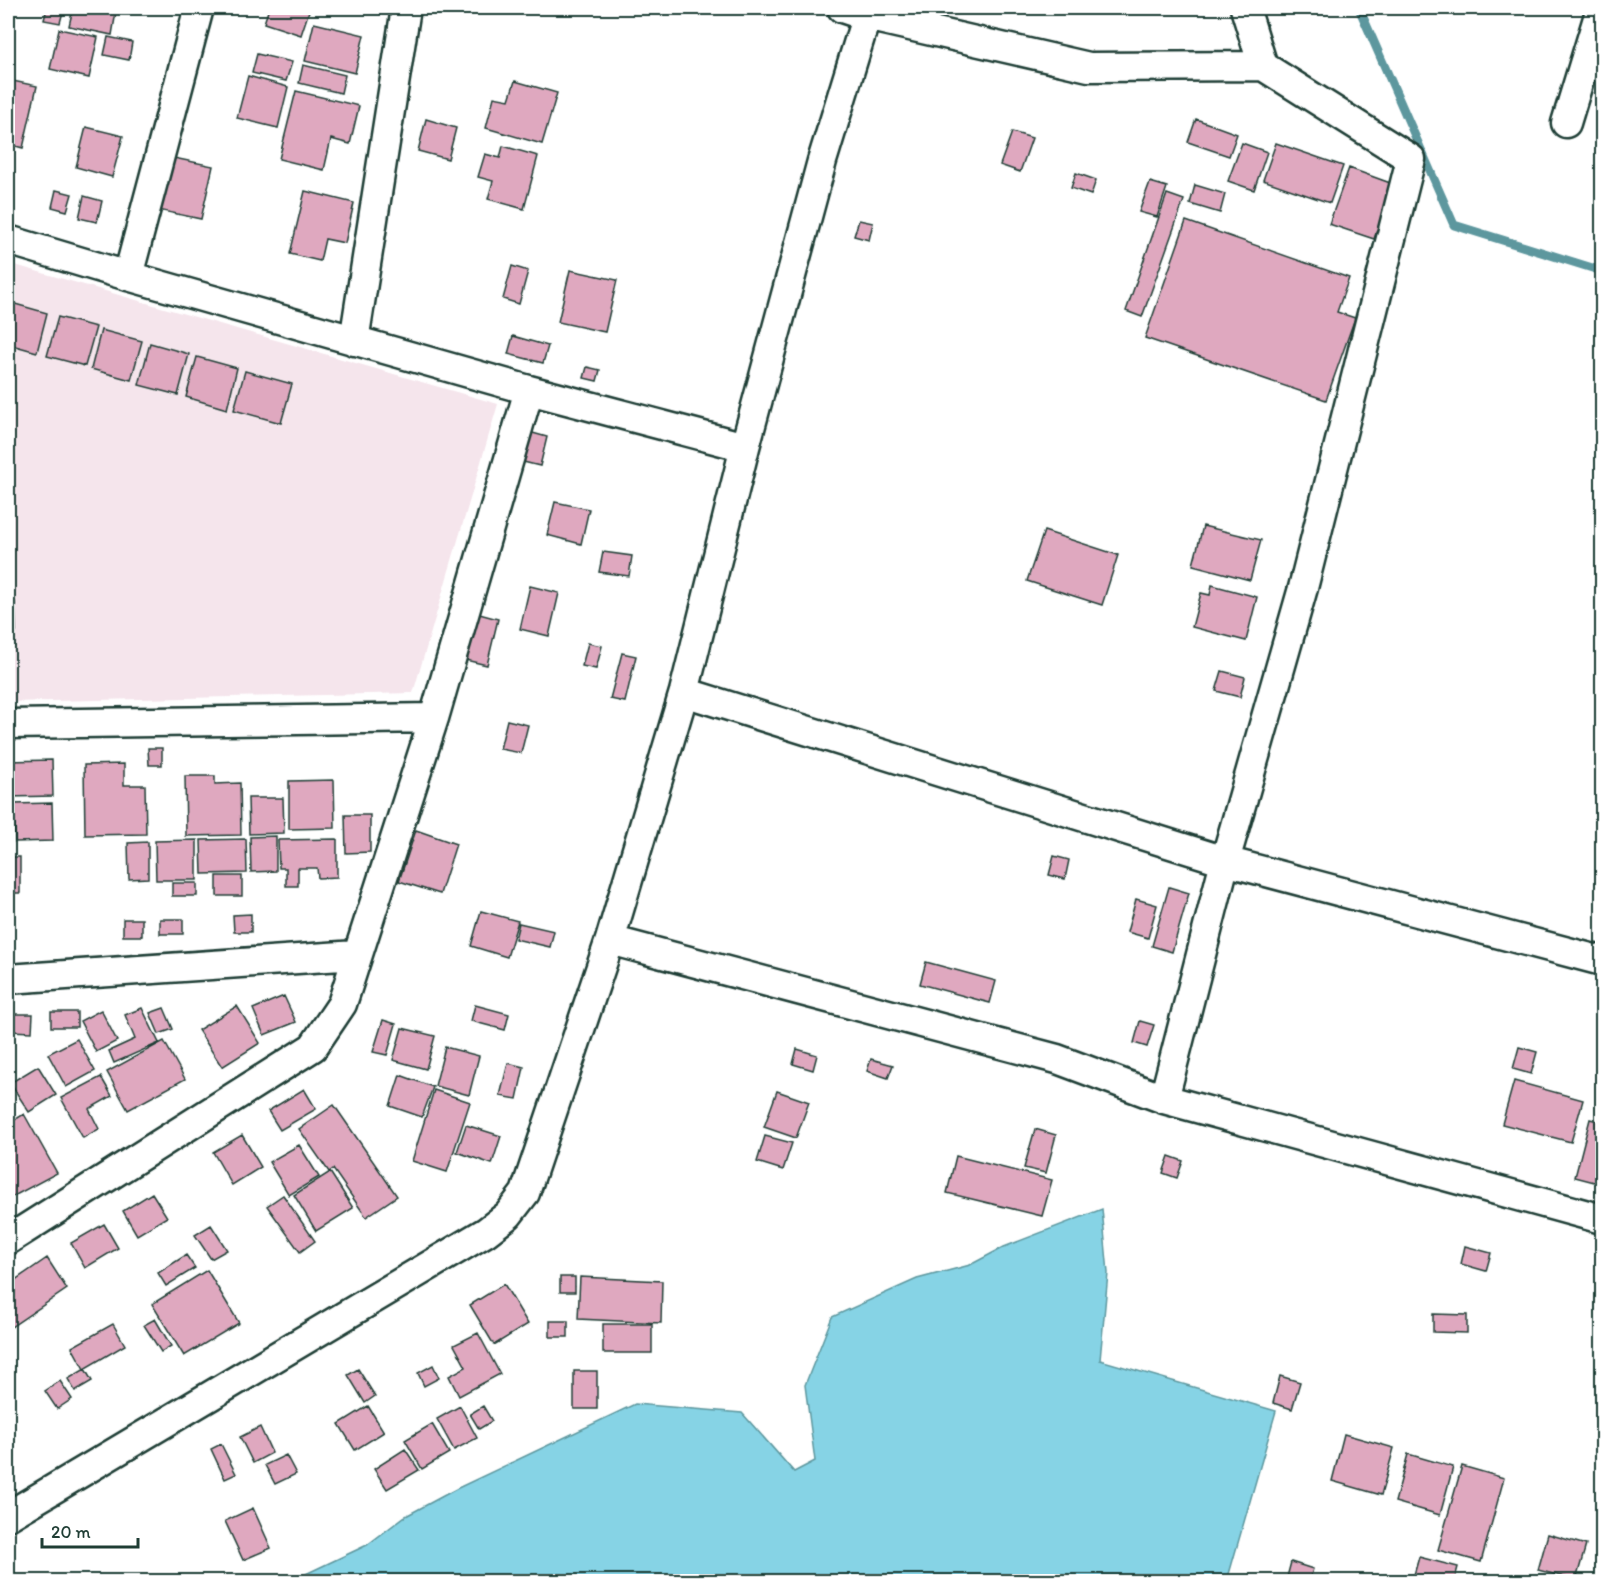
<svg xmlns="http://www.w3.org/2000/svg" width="1610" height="1589" viewBox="0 0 1610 1589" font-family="Itim,sans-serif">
  <rect width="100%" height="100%" fill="#fff"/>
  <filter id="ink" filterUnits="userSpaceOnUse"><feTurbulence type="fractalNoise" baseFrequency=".0167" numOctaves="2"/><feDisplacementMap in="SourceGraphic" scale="12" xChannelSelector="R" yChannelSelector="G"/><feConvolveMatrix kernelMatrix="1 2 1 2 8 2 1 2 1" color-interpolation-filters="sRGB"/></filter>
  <g filter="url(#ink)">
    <path fill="#f5e5ec" d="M8,263L498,404L413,693L8,702Z"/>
    <path fill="#86d3e5" stroke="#5d979e" stroke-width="1.5" d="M1102,1209L1108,1273L1100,1360L1276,1411L1227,1581H291L367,1545L404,1517L458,1488L635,1404L742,1413L794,1472L815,1461L805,1385L832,1317L917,1279L970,1265L1004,1247Z"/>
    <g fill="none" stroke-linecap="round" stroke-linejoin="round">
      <path stroke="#5d979e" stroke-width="9" d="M1359,8L1454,225L1602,271"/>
    </g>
    <path fill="#dfa8bf" stroke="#1f3d34" stroke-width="1.5" d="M47,8H64L60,23L44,20Z
      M73,8H99L116,12L112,35L69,26Z
      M269,8H310L301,35L264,23Z
      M314,23L364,35L355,73L305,61Z
      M59,29L98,37L89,78L50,69Z
      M108,37L132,42L129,60L104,55Z
      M257,54L292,62L286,81L252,73Z
      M303,65L345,75L341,93L299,83Z
      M248,76L288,87L278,128L237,118Z
      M8,80L37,86L23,148L8,144Z
      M515,81L557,93L542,144L486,128L494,97L509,100Z
      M296,91L359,106L350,144L331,139L324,170L279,159Z
      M426,119L456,128L448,159L418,151Z
      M1196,119L1237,134L1229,156L1188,142Z
      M86,127L123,136L112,177L76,167Z
      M1012,132L1032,138L1020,172L1000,165Z
      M1242,143L1267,152L1254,190L1228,181Z
      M1276,143L1343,166L1330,203L1263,180Z
      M503,146L538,156L524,209L488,199L493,181L478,177L485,154L500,158Z
      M8,155L12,156L8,178Z
      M169,157L213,166L201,219L158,210Z
      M1349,168L1393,184L1374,239L1329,224Z
      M1076,173L1096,180L1091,195L1071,188Z
      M1150,182L1167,187L1157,217L1139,212Z
      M1195,185L1225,194L1220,213L1190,204Z
      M56,190L72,194L67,211L52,207Z
      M305,191L354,203L345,243L325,239L320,261L290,254Z
      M1167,194L1184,200L1142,317L1126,311Z
      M84,196L102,201L97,222L79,218Z
      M859,220L873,223L869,240L854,236Z
      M1186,221L1349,278L1337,312L1355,318L1326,400L1145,338Z
      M512,266L528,271L519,304L503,299Z
      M570,270L617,280L605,332L558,322Z
      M8,302L47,313L37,352L8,344Z
      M58,317L96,327L85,366L47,356Z
      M101,330L142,341L131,380L91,369Z
      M513,336L548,346L543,363L508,354Z
      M150,343L189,354L178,395L139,385Z
      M197,357L237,368L227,409L186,397Z
      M587,367L600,370L597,381L584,378Z
      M245,371L292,384L281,423L234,410Z
      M522,430L547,437L540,466L515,460Z
      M555,502L589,509L581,544L547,535Z
      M1203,526L1261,540L1250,580L1193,565Z
      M1044,531L1118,555L1102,605L1027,581Z
      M603,552L632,556L629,576L599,572Z
      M1212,585L1257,597L1246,641L1192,627L1201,593L1210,595Z
      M530,586L559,593L549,636L520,629Z
      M8,602H15L16,631H8Z
      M472,612L498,619L487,665L461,659Z
      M588,643L602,646L596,669L582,666Z
      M622,653L636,656L625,702L610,699Z
      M1222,671L1245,677L1240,697L1216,691Z
      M507,720L528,725L521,753L500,749Z
      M148,748H162V765H149Z
      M52,760L53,796L8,797V761Z
      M124,764V785H145L146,834L85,835L84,765Z
      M185,776H215V784L240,783L241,835L186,836Z
      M334,780L335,828L289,829V781Z
      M248,798H283L284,833L249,834Z
      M52,803L53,841L15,842L14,804Z
      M345,815H370V852L346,853Z
      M416,830L456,844L440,894L399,881Z
      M276,836V871L251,872L250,837Z
      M246,839L247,873L202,874L201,840Z
      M337,839V877L318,878L317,868H298V886H286V868H279L278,840Z
      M197,840V880H156L155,841Z
      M148,842V878L129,879L128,843Z
      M1054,856L1069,860L1065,879L1049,875Z
      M8,857H20V893H8Z
      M217,876H242V896H217Z
      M172,883H197V896H172Z
      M1169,887L1189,893L1172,952L1152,946Z
      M1136,899L1157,905L1148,938L1127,932Z
      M481,911L518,921L507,957L471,946Z
      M251,914V932H234L233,915Z
      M123,919H142V936H123Z
      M160,919H183V934H160Z
      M519,923L554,931L550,947L515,939Z
      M926,962L996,981L990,1003L920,984Z
      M284,996L296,1022L264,1035L253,1009Z
      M475,1005L509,1014L505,1030L471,1021Z
      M237,1006L260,1043L222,1067L198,1030Z
      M142,1008L159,1043L114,1063L109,1051L135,1039L125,1015Z
      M164,1008L173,1029L159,1034L150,1013Z
      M101,1010L117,1041L96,1052L80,1021Z
      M51,1012H77V1027H51Z
      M10,1014H33L32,1032L10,1031Z
      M383,1020L396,1024L387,1055L373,1052Z
      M1140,1021L1154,1025L1147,1047L1134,1043Z
      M402,1028L435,1036L426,1069L393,1060Z
      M77,1039L95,1071L66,1087L48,1054Z
      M164,1041L185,1079L128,1110L107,1072Z
      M445,1047L479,1056L469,1095L435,1086Z
      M1519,1047L1537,1052L1531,1074L1513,1069Z
      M797,1049L817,1055L813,1070L793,1064Z
      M871,1059L893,1065L888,1078L867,1071Z
      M508,1063L524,1067L517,1099L500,1096Z
      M38,1066L56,1095L29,1112L10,1083Z
      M400,1075L433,1087L422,1117L390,1106Z
      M101,1077L112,1096L89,1109L99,1129L83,1138L61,1098Z
      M1514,1081L1583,1100L1571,1142L1502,1124Z
      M304,1089L316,1109L280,1130L268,1111Z
      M434,1090L470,1102L447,1172L412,1161Z
      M777,1091L809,1102L796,1138L764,1127Z
      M334,1105L397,1196L366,1217L333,1169L329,1172L299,1129Z
      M24,1114L57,1173L12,1197L8,1188V1124Z
      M1590,1119L1602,1122V1184L1575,1177Z
      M466,1125L501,1136L492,1164L457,1152Z
      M1035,1129L1056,1135L1046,1173L1024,1168Z
      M242,1135L261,1167L232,1185L213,1152Z
      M765,1136L792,1143L783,1170L757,1162Z
      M299,1145L319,1177L289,1195L269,1162Z
      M956,1156L1052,1180L1042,1216L947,1193Z
      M1169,1156L1183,1161L1177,1178L1163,1173Z
      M330,1172L353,1208L316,1231L294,1195Z
      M152,1193L167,1217L137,1235L123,1211Z
      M283,1195L315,1241L300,1252L267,1206Z
      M104,1224L118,1248L85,1268L71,1243Z
      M211,1225L227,1250L211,1259L195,1235Z
      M1465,1246L1491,1253L1486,1271L1461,1264Z
      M186,1255L195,1268L166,1286L158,1273Z
      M47,1258L67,1289L8,1329V1285Z
      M207,1270L239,1323L184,1356L152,1304Z
      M560,1277H575V1292H560Z
      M580,1277L662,1281L661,1323L578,1319Z
      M504,1284L528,1324L494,1345L470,1305Z
      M1433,1314L1467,1315V1333L1433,1332Z
      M155,1319L171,1346L161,1352L144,1325Z
      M550,1321H568V1337H550Z
      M113,1324L125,1345L84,1369L72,1347Z
      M603,1324H652V1353H603Z
      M478,1333L500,1374L459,1396L449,1376L466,1367L454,1345Z
      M433,1365L439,1378L424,1386L418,1373Z
      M85,1369L92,1381L75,1391L68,1379Z
      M358,1369L375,1396L365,1403L348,1375Z
      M574,1371H597V1409H574Z
      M1280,1376L1300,1382L1292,1409L1273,1403Z
      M60,1381L72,1399L57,1409L45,1391Z
      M368,1406L384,1432L355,1450L339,1424Z
      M460,1406L477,1438L454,1450L437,1419Z
      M483,1406L492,1421L479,1429L470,1414Z
      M432,1424L449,1453L422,1469L405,1440Z
      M260,1427L272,1453L253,1463L240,1437Z
      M1344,1434L1394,1448L1381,1495L1332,1481Z
      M221,1444L236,1474L225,1479L211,1449Z
      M405,1449L419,1470L387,1489L374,1469Z
      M1408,1454L1453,1467L1440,1515L1395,1502Z
      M286,1455L296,1474L275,1484L265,1465Z
      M1462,1466L1504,1478L1481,1562L1438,1550Z
      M253,1508L271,1548L243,1560L225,1521Z
      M1548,1534L1586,1545L1576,1580L1538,1570Z
      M1419,1557L1458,1567L1454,1582H1412Z
      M1291,1562L1313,1569L1309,1582H1302L1287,1577Z"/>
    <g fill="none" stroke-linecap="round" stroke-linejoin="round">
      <defs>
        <path id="minor" d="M842,8L866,16L1089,67L1263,66L1411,159L1303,588L1225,861L1164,1099
          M1245,8L1263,66
          M1566,123L1601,8
          M8,240L128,276L529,390L434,718L342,1004L313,1047L8,1240
          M128,276L199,8
          M354,341L406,8
          M529,390L745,447
          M684,692L1225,861L1602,961
          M8,724L434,718
          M610,940L1057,1059L1164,1099L1602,1219
          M8,979L356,955
          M8,1516L486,1232L508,1215L525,1193L610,940L684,692L745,447L822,161L869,8"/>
      </defs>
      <use href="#minor" stroke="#1f3d34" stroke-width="33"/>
      <use href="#minor" stroke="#fff" stroke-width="28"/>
    </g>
  </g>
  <rect width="1610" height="1589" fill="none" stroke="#fff" stroke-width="30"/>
  <rect x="15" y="15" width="1580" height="1559" fill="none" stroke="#1f3d34" stroke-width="2" filter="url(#ink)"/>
  <path d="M42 1538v9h96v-9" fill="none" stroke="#1f3d34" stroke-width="3"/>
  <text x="51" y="1538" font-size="18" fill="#1f3d34" stroke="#ffffff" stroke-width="4.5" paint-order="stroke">20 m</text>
</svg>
